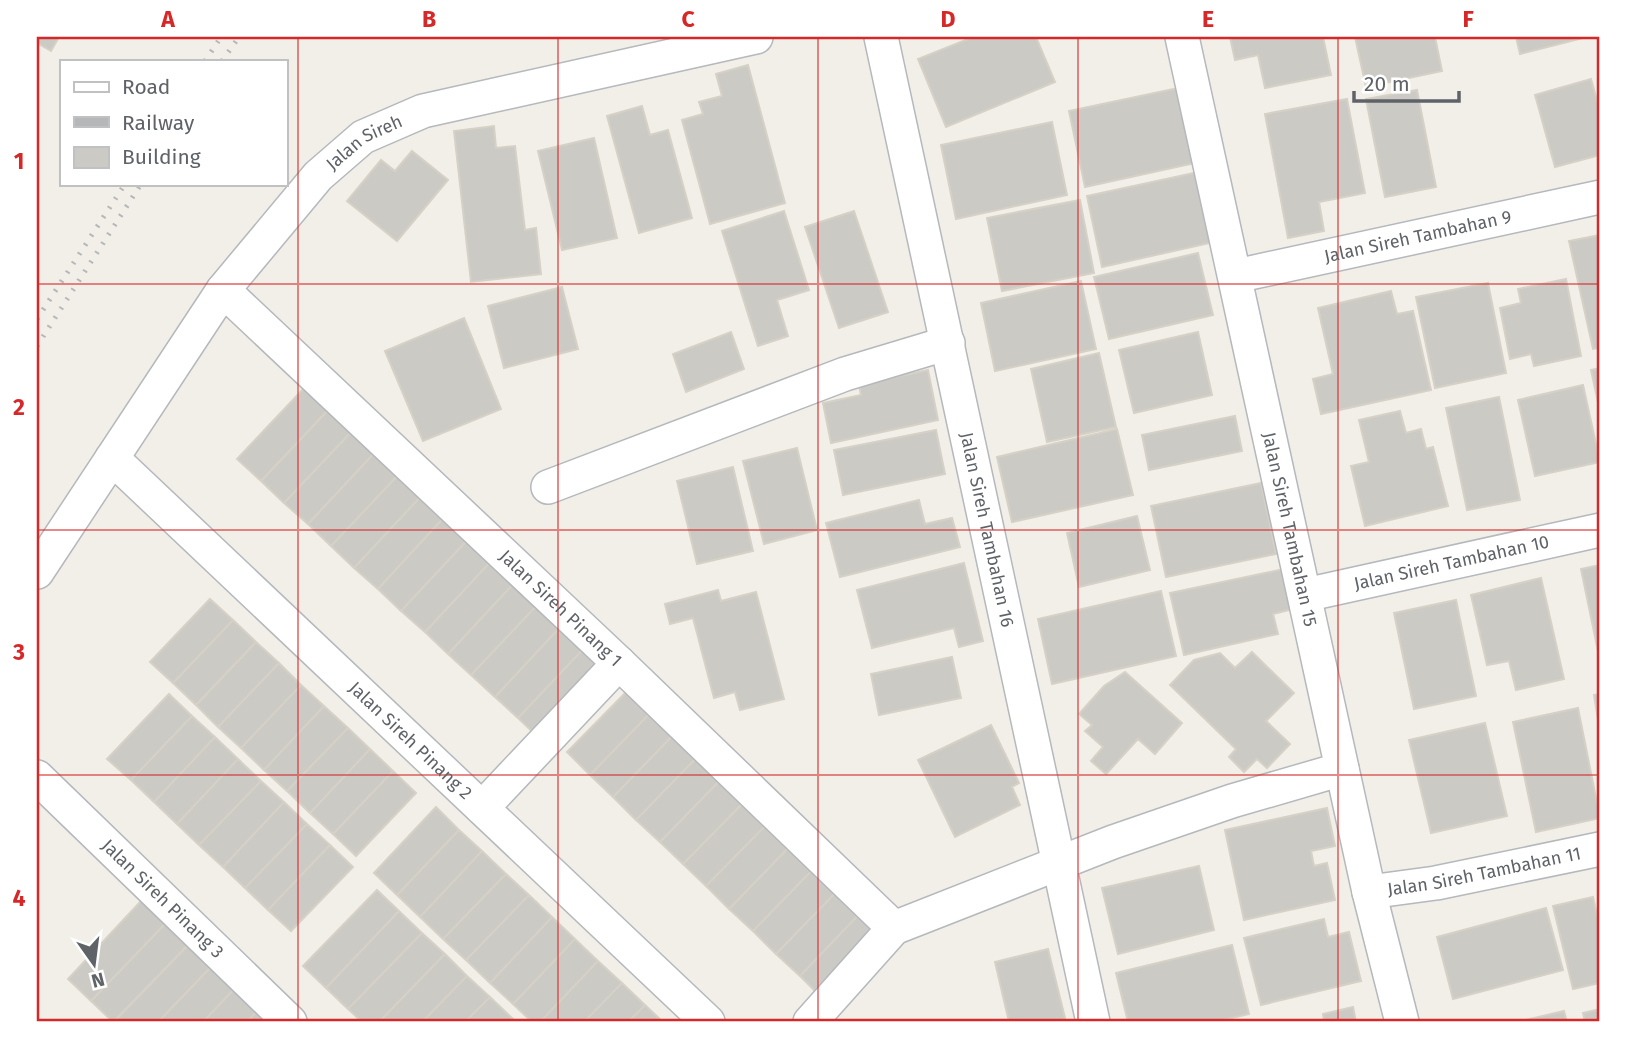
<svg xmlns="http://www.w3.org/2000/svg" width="1637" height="1059" viewBox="0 0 1637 1059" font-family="'Fira Sans',sans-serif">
  <rect width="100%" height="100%" fill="#f1efe8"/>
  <path fill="#cccac5" stroke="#d6d1c6" stroke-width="2" d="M37,37H59L51,51L37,43Z
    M973,37H1036L1055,82L946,127L918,59Z
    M1230,37H1323L1331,75L1265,88L1258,55L1235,60Z
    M1355,37H1435L1442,71L1366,87Z
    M1516,37H1583V38L1520,54Z
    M748,65L785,203L710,224L682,120L703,114L699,102L722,96L716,74Z
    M1591,79L1600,111V155L1555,167L1535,95Z
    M1188,86L1204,161L1085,187L1069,111Z
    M1417,90L1436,187L1385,197L1366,99Z
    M1347,99L1365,193L1319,202L1324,231L1288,238L1265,114Z
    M642,106L650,135L668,130L692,218L639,233L607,116Z
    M1052,122L1067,195L956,219L941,145Z
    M494,126L496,148L515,146L525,230L536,228L541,274L471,282L454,131Z
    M594,138L617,238L562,250L538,151Z
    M412,151L448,180L397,241L347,201L381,160L395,171Z
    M1208,170L1223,240L1102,267L1087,196Z
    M1080,200L1094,273L1002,291L987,218Z
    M784,211L809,290L777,300L788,336L758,346L722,231Z
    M854,211L888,312L839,328L805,227Z
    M1600,235V348L1593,349L1569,241Z
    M1198,253L1213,315L1109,339L1094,277Z
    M1566,279L1581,356L1534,366L1531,354L1510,359L1500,308L1521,303L1518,289Z
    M1081,281L1096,349L995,371L981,303Z
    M1488,283L1506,373L1435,388L1416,297Z
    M562,287L578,349L504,368L488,306Z
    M1391,291L1397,314L1413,311L1431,390L1321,414L1313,379L1333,374L1318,308Z
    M464,318L501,409L423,441L385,351Z
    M731,332L744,369L686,392L673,354Z
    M1198,332L1212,395L1134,413L1119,350Z
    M1099,353L1116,427L1047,442L1031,369Z
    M1600,368V412L1591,370Z
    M928,370L938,420L831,443L823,403L861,395L859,385Z
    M307,385L331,407L261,481L237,459Z
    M1583,385L1600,462L1535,476L1518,400Z
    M1499,397L1520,500L1467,510L1446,408Z
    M331,407L354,429L284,503L261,481Z
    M1400,411L1406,433L1421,429L1426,449L1433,447L1448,506L1365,526L1351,466L1369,462L1359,420Z
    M1235,416L1242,451L1149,470L1142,435Z
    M354,429L377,450L308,524L284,503Z
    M1117,429L1133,495L1012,522L997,457Z
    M936,430L945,474L843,495L834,450Z
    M797,448L817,530L764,544L743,461Z
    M377,450L401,472L331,546L308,524Z
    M733,467L753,551L697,564L677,481Z
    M401,472L424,493L354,568L331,546Z
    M1261,483L1276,554L1166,577L1151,506Z
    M424,493L447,514L378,589L354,568Z
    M919,500L925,524L952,518L960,547L840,577L826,523Z
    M447,514L471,536L401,611L378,589Z
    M1137,516L1150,570L1079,587L1067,533Z
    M471,536L494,558L425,632L401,611Z
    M494,558L518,579L448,654L425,632Z
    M964,563L983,641L959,647L954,628L872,648L857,590Z
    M1600,565V661L1581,569Z
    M1284,569L1293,609L1273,614L1278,634L1184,655L1170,593Z
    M1541,578L1564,679L1516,690L1509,661L1487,665L1471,595Z
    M518,579L541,601L471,675L448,654Z
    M718,590L721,601L756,592L784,699L740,710L735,692L714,698L693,618L670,624L665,604Z
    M1161,591L1176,656L1052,684L1038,619Z
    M210,599L233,620L173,683L150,662Z
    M1456,600L1476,696L1414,709L1394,613Z
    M541,601L564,623L495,697L471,675Z
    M233,620L256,642L196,705L173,683Z
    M564,623L588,644L518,718L495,697Z
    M256,642L279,663L218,727L196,705Z
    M588,644L611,666L541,740L518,718Z
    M1252,652L1294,693L1266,721L1290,744L1267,768L1257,759L1244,772L1229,757L1236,749L1170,685L1194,660L1220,653L1235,668Z
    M952,657L961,698L879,715L871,674Z
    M279,663L301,685L241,748L218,727Z
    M1125,672L1182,723L1155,754L1138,739L1106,774L1091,761L1103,747L1085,731L1092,725L1079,714L1104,686Z
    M635,683L658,705L590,775L567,752Z
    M301,685L324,706L264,770L241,748Z
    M169,694L192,716L131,780L107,759Z
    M1600,694V732L1594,695Z
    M658,705L681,727L613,797L590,775Z
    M324,706L348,728L287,791L264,770Z
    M1578,708L1600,818L1536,832L1513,722Z
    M192,716L215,737L154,802L131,780Z
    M1485,723L1507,816L1431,833L1409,740Z
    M991,725L1019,783L1012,787L1020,805L955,837L918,760Z
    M681,727L704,750L636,820L613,797Z
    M348,728L370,749L310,813L287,791Z
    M215,737L238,759L177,824L154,802Z
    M370,749L393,771L333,834L310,813Z
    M704,750L728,772L660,842L636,820Z
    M238,759L261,781L199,845L177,824Z
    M393,771L416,793L356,856L333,834Z
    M728,772L751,795L683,864L660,842Z
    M261,781L284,802L223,867L199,845Z
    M751,795L774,817L706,886L683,864Z
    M284,802L307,824L245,888L223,867Z
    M436,807L459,830L397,895L374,873Z
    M1327,808L1335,846L1311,851L1314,866L1327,863L1335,900L1244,920L1225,830Z
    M774,817L797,839L729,909L706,886Z
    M307,824L330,845L268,910L245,888Z
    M459,830L482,851L420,917L397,895Z
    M797,839L821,861L753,931L729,909Z
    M330,845L353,867L291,931L268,910Z
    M482,851L506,874L443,939L420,917Z
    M821,861L844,884L776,954L753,931Z
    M1199,866L1214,930L1118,954L1102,888Z
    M506,874L529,895L466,960L443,939Z
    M844,884L867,906L800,976L776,954Z
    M377,890L399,911L326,988L303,966Z
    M529,895L552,917L490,983L466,960Z
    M1593,897L1600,928V983L1573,989L1553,906Z
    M142,900L166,923L91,1001L68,979Z
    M867,906L890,929L823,999L800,976Z
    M1546,908L1563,970L1453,999L1437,937Z
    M399,911L422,933L348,1009L326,988Z
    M552,917L575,939L513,1004L490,983Z
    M1324,919L1328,937L1349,932L1361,981L1261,1005L1244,938Z
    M166,923L189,944L113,1022L91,1001Z
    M422,933L445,954L379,1022H362L348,1009Z
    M575,939L598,961L540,1022H532L513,1004Z
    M189,944L212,966L158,1022H114Z
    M1232,945L1249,1014L1214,1022H1128L1116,973Z
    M1048,949L1066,1022H1009L995,962Z
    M445,954L467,976L422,1022H379Z
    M598,961L622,983L584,1022H540Z
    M212,966L235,988L203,1022H158Z
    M467,976L490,997L465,1022H422Z
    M622,983L645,1005L628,1022H584Z
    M235,988L258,1010L247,1022H203Z
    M490,997L513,1019L509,1022H465Z
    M645,1005L663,1022H628Z
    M1353,1007L1356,1022H1324L1323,1014Z
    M1600,1009V1022H1585L1583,1013Z
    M258,1010L271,1022H247Z
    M1564,1011L1567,1022H1517Z"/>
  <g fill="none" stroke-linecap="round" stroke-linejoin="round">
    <defs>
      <g id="minor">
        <path id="s1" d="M881,37L1093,1022"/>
        <path id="s2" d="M1182,37L1369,892L1402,1022"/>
        <path id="s3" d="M1236,276L1600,197"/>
        <path id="s4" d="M223,290L619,663L894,928"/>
        <path id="s5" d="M112,458L708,1022"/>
        <path d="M548,487L845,374L948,343"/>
        <path id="s6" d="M37,572L223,290L318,176L363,137L423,111L756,37"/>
        <path id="s7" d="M1305,595L1600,530"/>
        <path id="s8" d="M37,777L290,1022"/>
        <path d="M482,808L619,663"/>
        <path id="s9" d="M1369,892L1436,883L1600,849"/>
        <path d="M810,1022L894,928L1113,842L1232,801L1342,769"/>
      </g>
    </defs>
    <use href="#minor" stroke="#b5b8bc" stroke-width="36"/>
    <use href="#minor" stroke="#fff" stroke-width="33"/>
    <path stroke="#b6b7b8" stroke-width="5" stroke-dasharray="2 9" stroke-linecap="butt" d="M205,61L221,37
      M222,61L239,37
      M37,319L125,184
      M37,346L141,184"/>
  </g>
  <path fill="none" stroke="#d62828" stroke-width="2" stroke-opacity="0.55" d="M298,37V1022M558,37V1022M818,37V1022M1078,37V1022M1338,37V1022M37,284H1600M37,530H1600M37,775H1600"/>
  <g text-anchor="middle" stroke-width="6" stroke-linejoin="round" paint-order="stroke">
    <g font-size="18" fill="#5f6368" stroke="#fff">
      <text dy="6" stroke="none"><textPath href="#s6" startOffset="544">Jalan Sireh</textPath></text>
      <text dy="6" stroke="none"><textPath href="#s3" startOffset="186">Jalan Sireh Tambahan 9</textPath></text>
      <text dy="6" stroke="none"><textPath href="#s1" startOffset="504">Jalan Sireh Tambahan 16</textPath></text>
      <text dy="6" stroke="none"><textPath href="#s2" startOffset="504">Jalan Sireh Tambahan 15</textPath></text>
      <text dy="6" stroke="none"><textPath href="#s7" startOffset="150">Jalan Sireh Tambahan 10</textPath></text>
      <text dy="6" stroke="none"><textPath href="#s4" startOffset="464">Jalan Sireh Pinang 1</textPath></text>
      <text dy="6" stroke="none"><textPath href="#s5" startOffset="411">Jalan Sireh Pinang 2</textPath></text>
      <text dy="6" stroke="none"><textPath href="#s9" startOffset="117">Jalan Sireh Tambahan 11</textPath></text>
      <text dy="6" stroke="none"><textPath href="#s8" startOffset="175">Jalan Sireh Pinang 3</textPath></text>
    </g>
  </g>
  <rect width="1637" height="1059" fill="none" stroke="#ffffff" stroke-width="77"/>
  <rect x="60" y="60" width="228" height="126" fill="#ffffff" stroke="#bfc1c3" stroke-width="2"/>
  <rect x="74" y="82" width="35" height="10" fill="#ffffff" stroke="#bfc1c3" stroke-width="2"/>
  <text x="122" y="94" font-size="21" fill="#5f6368">Road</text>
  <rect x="74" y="117" width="35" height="10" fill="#b6b7b8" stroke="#bfc1c3" stroke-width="2"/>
  <text x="122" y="130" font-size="21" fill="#5f6368">Railway</text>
  <rect x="74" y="147" width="35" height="21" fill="#cccac5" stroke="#bfc1c3" stroke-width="2"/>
  <text x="122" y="164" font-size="21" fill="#5f6368">Building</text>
  <g transform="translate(94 964) rotate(166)" stroke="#ffffff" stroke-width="5" paint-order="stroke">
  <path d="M0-5L12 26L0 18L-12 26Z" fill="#5f6368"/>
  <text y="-10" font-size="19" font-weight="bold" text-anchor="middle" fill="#5f6368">N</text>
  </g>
  <path d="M1354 91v10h105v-10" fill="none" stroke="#5f6368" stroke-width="3.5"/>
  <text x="1364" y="91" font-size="21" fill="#5f6368" stroke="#ffffff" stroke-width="5" paint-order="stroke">20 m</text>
  <rect x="38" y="38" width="1560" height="982" fill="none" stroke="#d62828" stroke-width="2.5"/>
  <g font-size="23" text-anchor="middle" font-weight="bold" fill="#d62828">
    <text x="168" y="27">A</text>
    <text x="429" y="27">B</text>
    <text x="688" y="27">C</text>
    <text x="948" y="27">D</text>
    <text x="1208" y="27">E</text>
    <text x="1468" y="27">F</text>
    <text x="19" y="169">1</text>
    <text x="19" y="415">2</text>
    <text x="19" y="660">3</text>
    <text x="19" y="906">4</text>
  </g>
</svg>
